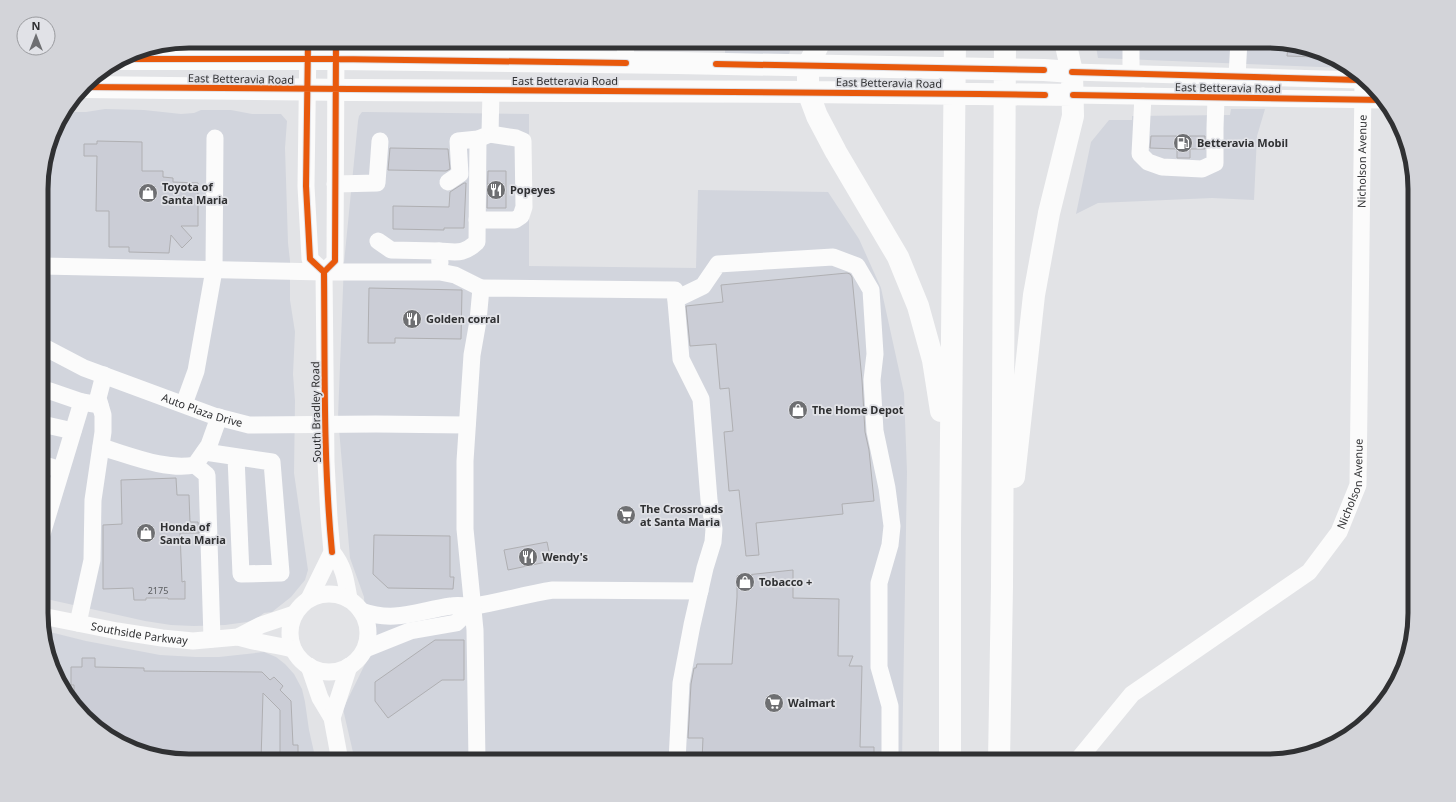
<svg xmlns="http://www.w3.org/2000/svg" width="1456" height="802" viewBox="0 0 1456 802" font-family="'Noto Sans',sans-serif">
  <rect width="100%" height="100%" fill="#e2e3e6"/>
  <path fill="#d2d5dd" d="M683,41H793L789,54L756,55L725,54V45Z
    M1095,41H1267L1333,56L1346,68L1098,58Z
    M105,109L144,110L181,114L194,113L201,110H231L252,114H281L287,121L285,148L288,243L290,261V300L295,332L293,374L295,401L294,473L308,570L305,580L291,597L272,612L264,613L256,619L247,622L225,625L194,626L171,625L145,621L42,598L41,179L56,123L65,112H86Z
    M1231,109H1265L1257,136L1254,200L1212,198L1098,203L1076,214L1091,142L1109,120H1132V116L1230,115Z
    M362,112H367L529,114V266L696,268L698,190L828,192L859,239L881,288L904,393L907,472L902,761H355L343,709L367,660L364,597L350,558L338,417L344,263L358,121L359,116Z
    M42,630L86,641L160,655L196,657H219L264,652L276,657L285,664L294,674L302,689L305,702L309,730L316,761H189L123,746L66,695Z"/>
  <path fill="#cbcdd6" stroke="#afafb2" d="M1288,46L1316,53V57L1287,56Z
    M1151,136H1205V149H1190V158H1177V149L1150,148Z
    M97,141L142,142V171H163V177L173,178V182L198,183V226H181L192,238L182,248L171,235L169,253L129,252V247H109V211H96L97,156H84V144H97Z
    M390,148L448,149L450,169L446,171L388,170Z
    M488,171H506V208H487Z
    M464,183H466L464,228H444V230L393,229V206L449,207L450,192Z
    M847,273L850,274L852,277L862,380L865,432L869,450L874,501L842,504L843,514L756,523L759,555L746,556L739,490L729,491L724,432L733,431L729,388L720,389L716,344L690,346L686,306L723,302L721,285Z
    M369,288L462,290L461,339L395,338V343H368Z
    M176,478L177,495H189L190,522H198L199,533H180L182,582L185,581V599H168V598H146V600H134L133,588L103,589V525L122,524L121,480Z
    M374,535L450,536V577H454L453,589L388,588L373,574Z
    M547,542L551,561L508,570L504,550Z
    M793,570V598L839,599L838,656H853L849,666H862L860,747H874V761H702L703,738H688L691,684L694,668H696L697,664H732L737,597V576Z
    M435,640H464V680H442L388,718L375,701V682Z
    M82,658H95V667L144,668V671L262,672L270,680L274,677L283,686L280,690L291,701L293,745H298V761H280V710L263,693L261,761H189L123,746L74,702V685H71V667H82Z"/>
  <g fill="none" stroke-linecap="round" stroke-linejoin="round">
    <g stroke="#fbfbfb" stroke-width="17">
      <path d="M308,41L306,186L310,259L324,272"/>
      <path d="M625,41L626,63"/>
      <path d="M1072,72L1359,80"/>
      <path d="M1131,73V41"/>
      <path d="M1237,76L1239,41"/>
      <path d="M1073,95L1383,100"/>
      <path d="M1143,96L1140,154L1148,162L1162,167L1202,169L1215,163V128L1216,98"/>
      <path d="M448,182L460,174L458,141L478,139L490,134L491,91"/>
      <path d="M335,184L377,183L380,141"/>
      <path d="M477,220H515L521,216L524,207L523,141L516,138L490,134"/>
      <path d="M378,241L391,250L439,251L440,263"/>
      <path d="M439,251C457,252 463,255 477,242L478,139"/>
      <path d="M42,266L324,272H440L455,275L481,288"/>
      <path d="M676,299L703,286L718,264L833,257L857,266L871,290L875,354L872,380L875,431L887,488L892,526L890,545L879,583V667L890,706V761"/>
      <path id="s1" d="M42,346L84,368L214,416L249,425L376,424L467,425"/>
      <path d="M42,390L50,391L82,402"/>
      <path d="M184,404L196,371L214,270L215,138"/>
      <path d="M42,424L73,431"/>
      <path d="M101,447C129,455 166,471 195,465L209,445L219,417"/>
      <path d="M205,452L272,462L281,573L241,574L236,457"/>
      <path d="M42,464L61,470"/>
      <path d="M195,465L207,475L212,639"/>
      <path d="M42,534L82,402L100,405"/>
      <path d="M332,552C344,566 346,581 349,599"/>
      <circle cx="329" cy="633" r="39"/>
      <path d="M309,599L332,552L329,518L326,462L324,272L335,261L336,41"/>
      <path d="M361,611C395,623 417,611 451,606C459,604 467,607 475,606C501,602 526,594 553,590L700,591"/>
      <path id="s2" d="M42,616L117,631L162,638L193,641L238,637L261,625L294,614"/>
      <path d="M78,623L92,560L93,500L103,432V415L98,398L104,375"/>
      <path d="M238,637C256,643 274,644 293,649"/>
      <path d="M365,649L410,631L456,623L474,606"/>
      <path d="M309,666L320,698L332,718L340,761"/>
      <path d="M332,718L349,666"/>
      <path d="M477,761L475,630L465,529V461L472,355L478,321L481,288L675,290L681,359L701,399L709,500L714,529L713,542L705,568L692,625L681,683L677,761"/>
      <path id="s3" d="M1077,761L1132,694L1309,572L1339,532L1358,485L1363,83"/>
    </g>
    <path stroke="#fbfbfb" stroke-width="22" d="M820,41L808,66V92L817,116L836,152L898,257L918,306L933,360L941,411
      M122,59H336L677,63L1044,70L1072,72
      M84,87L352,90L808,92L1073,95
      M1014,477L1034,295L1049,213L1073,116L1072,72L1065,41
      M950,761V534L955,41
      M999,761L1002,586L1005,41"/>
    <defs>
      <path id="cycleway" d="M308,41L306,186L310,259L324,272
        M122,59H336L626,63
        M716,64L1044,70
        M1072,72L1359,80
        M84,87C405,91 725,90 1045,95
        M1073,95L1383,100
        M332,552C323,459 325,365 324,272L335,261L336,41"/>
    </defs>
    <use href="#cycleway" stroke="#e1e2e7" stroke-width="8"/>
    <use href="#cycleway" stroke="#e8590c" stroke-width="6"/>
  </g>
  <defs>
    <symbol id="fuel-disc" viewBox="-11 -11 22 22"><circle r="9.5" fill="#6e6f72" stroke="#e1e2e7"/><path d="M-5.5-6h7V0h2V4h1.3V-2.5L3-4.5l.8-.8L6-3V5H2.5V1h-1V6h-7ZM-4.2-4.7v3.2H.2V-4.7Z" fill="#fff"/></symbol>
    <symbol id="restaurant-disc" viewBox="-11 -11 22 22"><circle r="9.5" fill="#6e6f72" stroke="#e1e2e7"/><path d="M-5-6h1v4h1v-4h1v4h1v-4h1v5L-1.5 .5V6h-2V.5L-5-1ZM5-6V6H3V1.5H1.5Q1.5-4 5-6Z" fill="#fff"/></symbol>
    <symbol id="shop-disc" viewBox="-11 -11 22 22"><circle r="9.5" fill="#6e6f72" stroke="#e1e2e7"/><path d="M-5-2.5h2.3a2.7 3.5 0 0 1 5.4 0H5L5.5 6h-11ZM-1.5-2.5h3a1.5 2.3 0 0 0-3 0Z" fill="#fff"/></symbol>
    <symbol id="supermarket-disc" viewBox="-11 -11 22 22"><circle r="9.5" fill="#6e6f72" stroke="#e1e2e7"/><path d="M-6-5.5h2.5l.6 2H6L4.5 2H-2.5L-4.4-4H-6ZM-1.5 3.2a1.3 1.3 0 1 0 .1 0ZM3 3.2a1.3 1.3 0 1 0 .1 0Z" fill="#fff"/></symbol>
  </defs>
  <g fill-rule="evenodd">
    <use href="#fuel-disc" x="1172" y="132" width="22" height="22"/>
    <use href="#restaurant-disc" x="485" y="179" width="22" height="22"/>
    <use href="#shop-disc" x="137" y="182" width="22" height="22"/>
    <use href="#restaurant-disc" x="401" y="308" width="22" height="22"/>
    <use href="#shop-disc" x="787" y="399" width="22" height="22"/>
    <use href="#supermarket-disc" x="615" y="504" width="22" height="22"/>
    <use href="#shop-disc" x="135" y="522" width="22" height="22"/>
    <use href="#restaurant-disc" x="517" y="546" width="22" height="22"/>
    <use href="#shop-disc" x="734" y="571" width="22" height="22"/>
    <use href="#supermarket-disc" x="763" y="692" width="22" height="22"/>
  </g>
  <g text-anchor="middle" stroke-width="3.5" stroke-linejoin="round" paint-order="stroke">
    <g font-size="9" fill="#5a5c5f">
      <text x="158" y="594">2175</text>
    </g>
    <g font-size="11" fill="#303133" stroke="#e1e2e7">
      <text transform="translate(241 79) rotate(1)" y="4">East Betteravia Road</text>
      <text x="565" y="85">East Betteravia Road</text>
      <text transform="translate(889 83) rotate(1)" y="4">East Betteravia Road</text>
      <text transform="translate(1228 88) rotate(1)" y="4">East Betteravia Road</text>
      <text dy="4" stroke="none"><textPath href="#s3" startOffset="726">Nicholson Avenue</textPath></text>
      <text dy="4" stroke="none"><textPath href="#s1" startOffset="173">Auto Plaza Drive</textPath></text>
      <text transform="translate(316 412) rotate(-91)" y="4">South Bradley Road</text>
      <text dy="4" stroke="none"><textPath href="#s3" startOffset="402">Nicholson Avenue</textPath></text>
      <text dy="4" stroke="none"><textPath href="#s2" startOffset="99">Southside Parkway</textPath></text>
    </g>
    <g font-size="11" font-weight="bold" fill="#303133" stroke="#e1e2e7" text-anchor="start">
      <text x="1197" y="147">Betteravia Mobil</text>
      <text x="162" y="191">Toyota of<tspan x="162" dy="13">Santa Maria</tspan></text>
      <text x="510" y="194">Popeyes</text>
      <text x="426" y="323">Golden corral</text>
      <text x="812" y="414">The Home Depot</text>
      <text x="640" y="513">The Crossroads<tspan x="640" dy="13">at Santa Maria</tspan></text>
      <text x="160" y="531">Honda of<tspan x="160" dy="13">Santa Maria</tspan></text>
      <text x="542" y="561">Wendy's</text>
      <text x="759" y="586">Tobacco +</text>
      <text x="788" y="707">Walmart</text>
    </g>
  </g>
  <path d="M0 0H1456V802H0ZM189 48H1267A141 141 0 0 1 1408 189V613A141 141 0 0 1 1267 754H189A141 141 0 0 1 48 613V189A141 141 0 0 1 189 48Z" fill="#d3d4d9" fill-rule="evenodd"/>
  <path fill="none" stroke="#303133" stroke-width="5" d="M189 48H1267A141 141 0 0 1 1408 189V613A141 141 0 0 1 1267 754H189A141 141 0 0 1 48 613V189A141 141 0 0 1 189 48Z"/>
  <g transform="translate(36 36)"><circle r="19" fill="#e1e2e7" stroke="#9a9b9f"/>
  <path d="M0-3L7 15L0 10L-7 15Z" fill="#6e6f72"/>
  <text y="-6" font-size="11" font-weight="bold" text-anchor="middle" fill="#303133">N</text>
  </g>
</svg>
